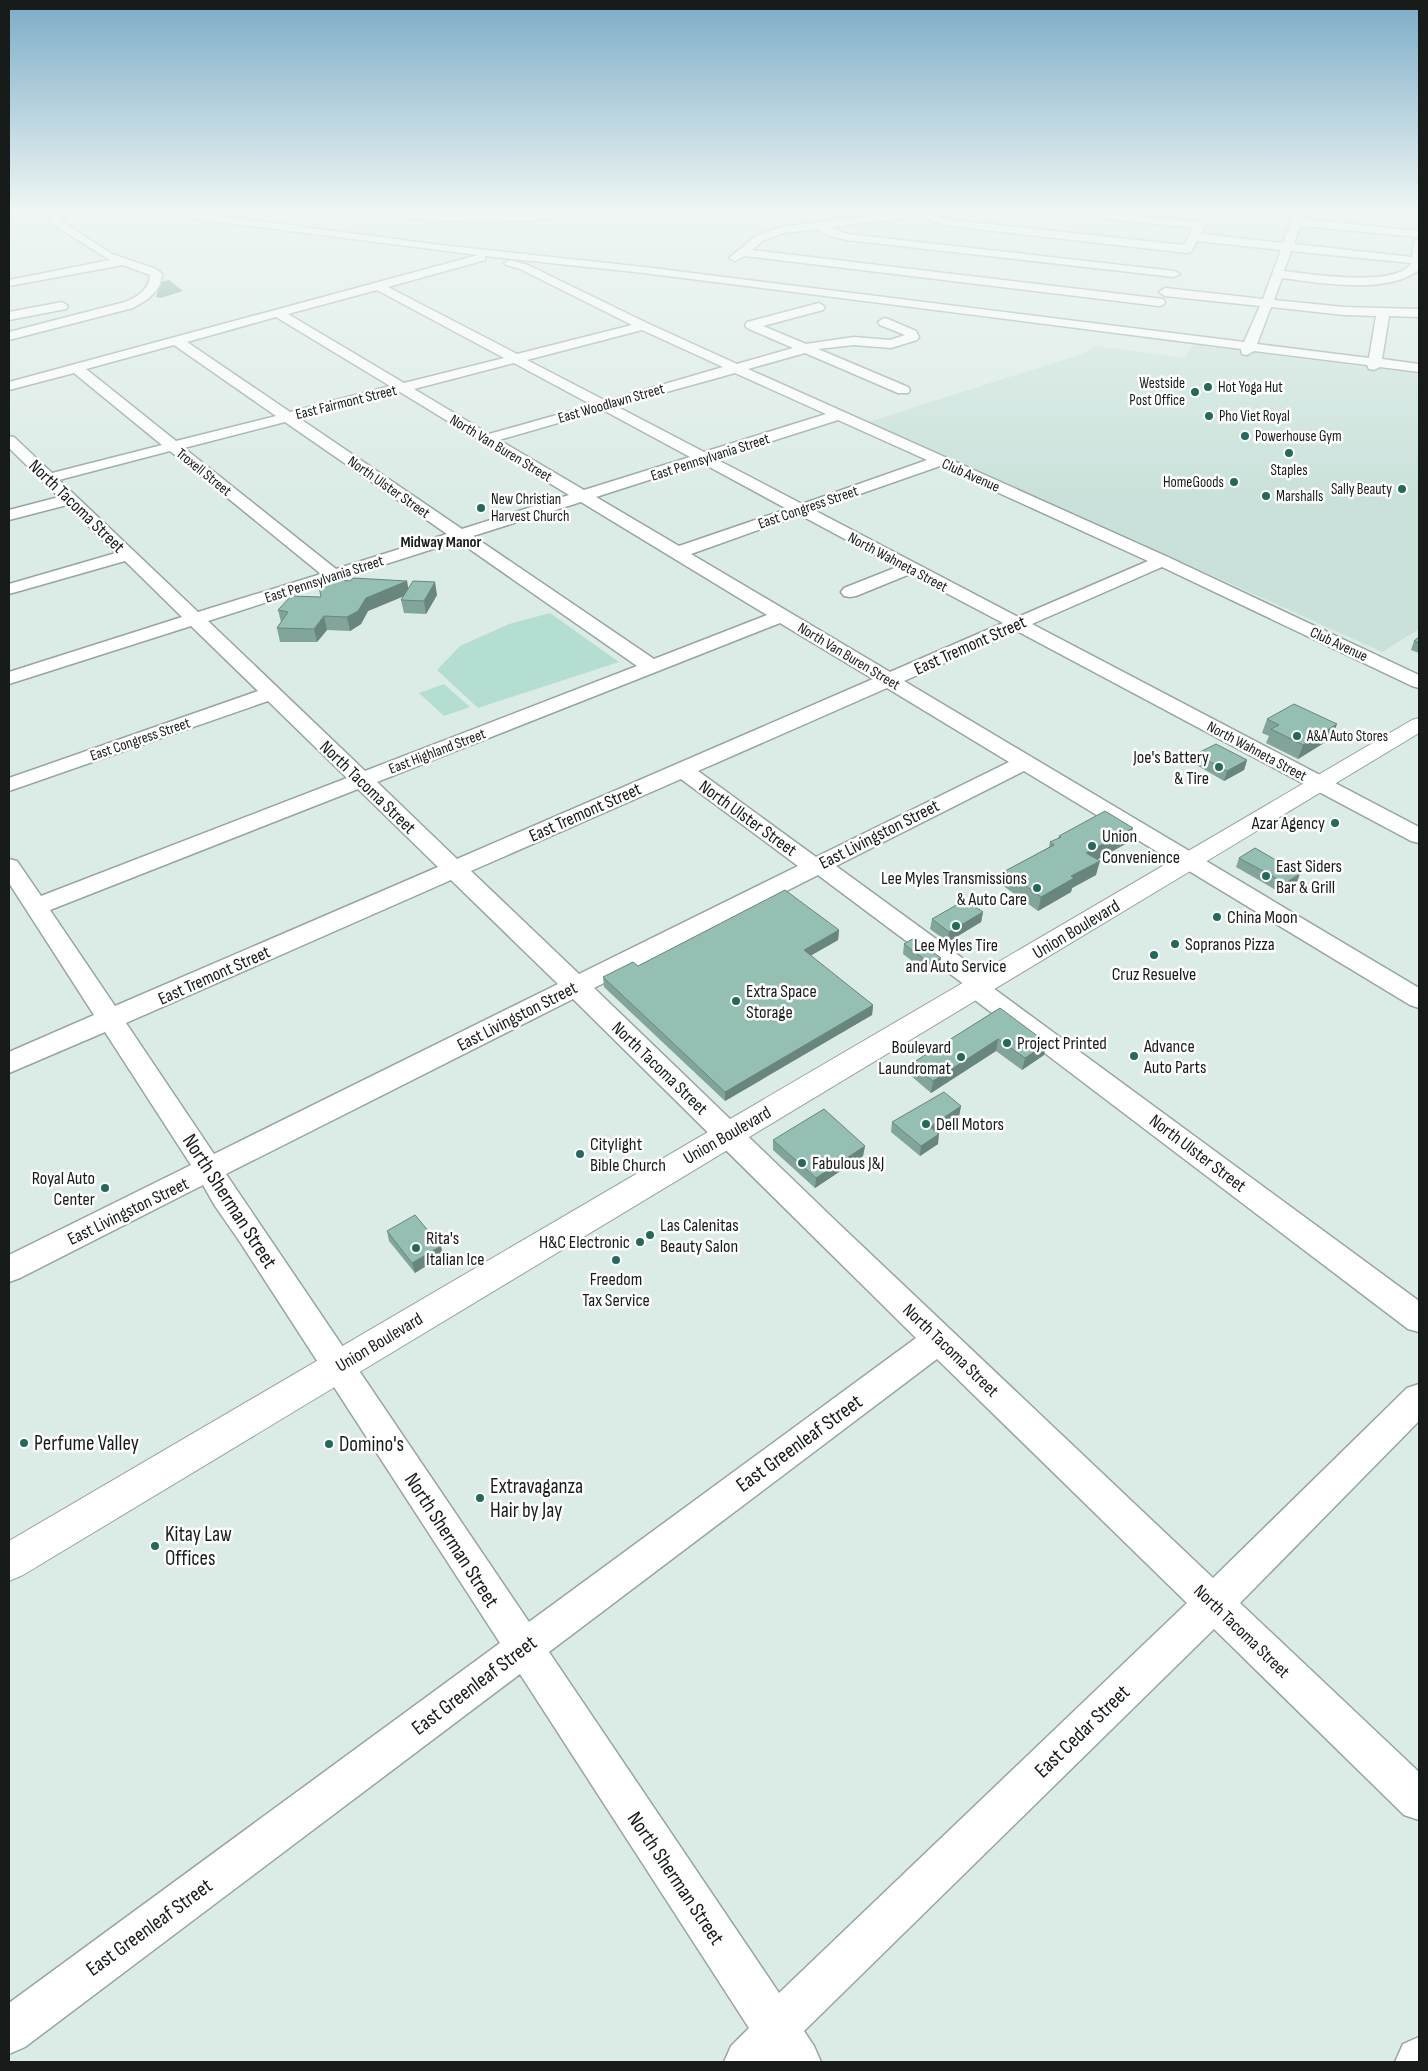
<svg xmlns="http://www.w3.org/2000/svg" width="1428" height="2071" viewBox="0 0 1428 2071" font-family="'Sofia Sans Condensed',sans-serif">
  <rect width="100%" height="100%" fill="#dbebe6"/>
  <path fill="#c9e1da" d="M1194,345L1419,374V629L1382,652L1236,586L1026,495L868,422L1082,354L1098,346L1184,358Z"/>
  <path fill="#b5ded3" d="M395,211H570C511,217 454,216 395,211Z
    M550,613L619,662L478,708L437,670L460,646L509,624Z
    M444,684L470,707L444,716L419,693Z"/>
  <path fill="#78a096" d="M169,280L183,291L161,298L156,297L161,282Z"/>
  <g fill="none" stroke-linecap="round" stroke-linejoin="round">
    <defs>
      <path id="minor" d="M57,211H69L61,221L112,254L156,269L162,274L160,285L155,292L148,299L133,308L9,340V332L125,302C137,297 149,290 150,275L123,265L9,286V280L110,260L52,224L50,218Z
        M152,211H183L440,245L644,267L1244,342L1260,306L1165,296L1159,292L1165,288L1263,299L1281,250L1197,241L1191,252L1187,253L951,226L934,222L922,216L830,227L847,234L1174,271L1180,274L1174,277L847,240L830,236L818,229L784,233L764,240L752,250L1163,299L1165,302L1163,305L1159,306L745,256L735,261L729,258L756,236L782,227L908,211H940L934,214L951,220L1184,245L1193,228L1065,214L1060,211H1095L1197,222L1203,211H1213L1201,234L1283,243L1295,211H1305L1302,219L1419,231V237L1300,226L1294,244L1412,257L1414,241L1419,238V270C1386,295 1321,283 1282,278L1274,300L1344,307L1419,309V317L1389,316L1382,359L1419,364V372L1380,367L1374,370L1369,369L1367,365L1254,351L1247,355L1242,354L1241,349L644,273L485,256V260L388,287L517,354L632,325L520,269L506,265L504,263L510,260L528,265L647,323L737,364L793,348L747,328L745,325L747,322L819,303L825,307L823,310L763,326L806,344L854,337L890,340L905,335L880,325L878,322L884,318L888,319L916,331L919,337L917,340L891,348L854,345L818,349L908,387L910,390L908,393H898L805,353L748,369L1168,557L1419,675V688L1412,686L1162,567L1032,624L1419,827V843L1411,841L1017,631L904,681L1419,988V1008L1410,1005L1024,771L836,866L991,979L995,985L993,988L1419,1301V1332L1408,1329L967,994L963,988L965,985L818,875L594,988L839,1224L1213,1578L1407,1388L1419,1384V1421L1240,1603L1419,1772V1820L1404,1815L1214,1629L804,2031L814,2046L821,2062H724L731,2046L749,2028L520,1674L25,2047L9,2054V2003L500,1643L240,1242L215,1206L203,1185L20,1278L9,1282V1255L191,1165L105,1032L9,1073V1052L94,1015L9,883V859L17,861L41,896L347,778L268,701L9,791V778L258,691L191,626L9,684V672L182,617L125,561L9,594V584L116,553L67,505L9,520V510L59,497L9,448V436L14,437L52,473L162,445L74,373L9,390V382L478,255L157,214ZM1291,251L1411,263C1398,288 1308,274 1284,271ZM377,290L504,358L404,383L288,314ZM1271,307L1344,315L1376,316L1369,358L1257,344ZM276,317L390,386L290,412L187,342ZM642,330L723,367L606,401L527,360ZM174,345L276,416L176,441L86,369ZM514,363L592,405L489,434L414,389ZM735,373L826,414L704,452L616,406ZM400,392L569,495L462,529L299,418ZM603,410L690,457L584,490L499,440ZM838,420L927,460L802,504L716,459ZM285,422L447,534L336,569L184,448ZM170,451L321,574L198,612L59,480ZM702,463L787,509L679,546L596,497ZM940,466L1148,561L1018,617L814,510ZM581,502L767,615L654,659L473,536ZM800,515L897,567L844,588L841,592L844,596L850,597L856,596L910,574L1003,623L890,672L691,554ZM458,541L637,666L365,771L208,621ZM780,623L873,679L457,859L377,782ZM887,688L1009,762L816,857L698,771ZM681,779L798,866L579,974L471,871ZM358,789L438,867L115,1006L50,910ZM451,880L558,984L214,1154L126,1023ZM573,999L916,1338L529,1622L226,1174ZM937,1359L1187,1603L779,1993L549,1652Z
        M374,211L483,215L592,211C576,224 391,225 374,211Z
        M62,302L68,306L66,309L9,320V312Z
        M1419,2037V2062H1395L1403,2044Z"/>
      <path id="major" d="M1419,718V733L23,1575L9,1581V1541L1412,720Z"/>
    </defs>
    <use href="#minor" stroke="#97a5a1" stroke-width="3"/>
    <use href="#major" stroke="#97a5a1" stroke-width="2"/>
    <use href="#minor" fill="#fff" fill-rule="evenodd"/>
    <use href="#major" fill="#fff" fill-rule="evenodd"/>
  </g>
  <path fill="#81a49b" d="M407,581L408,588L437,595L426,614L404,613L401,600L404,596L368,611L361,624L350,631L327,630L317,642H280L277,628L281,622L278,610L321,597Z
    M1419,637V653L1411,650L1414,641Z
    M1267,719L1332,738L1298,759L1266,743L1269,736L1262,733Z
    M1196,754L1247,760L1244,770L1224,781L1193,763Z
    M1059,836L1129,842L1097,860L1096,875L1072,888L1071,892L1038,911L1002,885L1005,871L1049,847L1050,842L1058,839Z
    M1239,858L1296,884L1281,893L1236,867Z
    M983,912L981,922L948,942L930,929L932,919Z
    M839,930L838,940L810,956L873,1005L872,1015L725,1101L604,987L603,977L638,966Z
    M904,944L939,968L929,974L903,954Z
    M1000,1008L1044,1055L1022,1070L996,1051L931,1093L910,1075L911,1064Z
    M961,1106L959,1116L936,1132L938,1144L920,1156L891,1132L892,1122Z
    M773,1140L865,1146L863,1156L815,1188L773,1150Z
    M387,1231L443,1255L415,1273L389,1241Z"/>
  <path fill="#69867e" d="M407,581L409,594L368,611L361,624L350,631L347,617L366,598Z
    M435,582L437,595L426,614L424,601Z
    M324,616L327,630L317,642L314,629Z
    M1337,724L1332,738L1298,759L1303,745Z
    M1247,760L1244,770L1224,781L1227,771Z
    M1133,828L1129,842L1083,867L1086,853Z
    M1100,861L1096,875L1072,888L1071,892L1038,911L1041,897L1071,876Z
    M1300,874L1296,884L1281,893L1285,883Z
    M983,912L981,922L948,942L949,932Z
    M839,930L838,940L803,960L804,950Z
    M941,958L939,968L929,974L931,964Z
    M873,1005L872,1015L725,1101V1092Z
    M998,1039L996,1051L931,1093L933,1081Z
    M1047,1043L1044,1055L1022,1070L1025,1058Z
    M961,1106L959,1116L928,1137L930,1127Z
    M939,1134L938,1144L920,1156L921,1146Z
    M865,1146L863,1156L815,1188L816,1178Z
    M441,1246L443,1255L415,1273L412,1263Z"/>
  <path fill="#96bfb4" stroke="#69867e" d="M353,578L407,581L366,598L358,611L347,617L324,616L314,629L277,628L288,612L278,610L291,596L321,597L319,586L340,580L350,581Z
    M413,581L435,582L424,601L401,600Z
    M1419,637V643L1414,641Z
    M1294,704L1337,724L1303,745L1271,729L1279,725L1267,719Z
    M1216,744L1247,760L1227,771L1196,754Z
    M1105,811L1133,828L1086,853L1100,861L1071,876L1074,878L1041,897L1005,871L1054,845L1050,842L1061,837L1059,836Z
    M1255,848L1300,874L1285,883L1239,858Z
    M785,890L839,930L804,950L873,1005L725,1092L603,977L633,962L638,966Z
    M965,900L983,912L949,932L932,919Z
    M914,938L941,958L931,964L904,944Z
    M1000,1008L1047,1043L1025,1058L998,1039L933,1081L911,1064Z
    M944,1092L961,1106L930,1127L939,1134L921,1146L892,1122Z
    M824,1109L865,1146L816,1178L773,1140Z
    M415,1215L441,1246L412,1263L387,1231Z"/>
  <linearGradient id="sky" x2="0" y2="1"><stop stop-color="#7bacc7"/><stop offset="0.42" stop-color="#eff6f4"/><stop offset="1" stop-color="#eff6f4" stop-opacity="0"/></linearGradient>
  <rect width="1428" height="501" fill="url(#sky)"/>
  <g fill="#25695c" stroke="#fff" stroke-width="2">
    <circle cx="1208" cy="387" r="5"/>
    <circle cx="1195" cy="392" r="5"/>
    <circle cx="1209" cy="416" r="5"/>
    <circle cx="1245" cy="436" r="5"/>
    <circle cx="1289" cy="453" r="5"/>
    <circle cx="1234" cy="482" r="5"/>
    <circle cx="1402" cy="489" r="5"/>
    <circle cx="1266" cy="496" r="5"/>
    <circle cx="481" cy="508" r="5"/>
    <circle cx="1297" cy="736" r="5"/>
    <circle cx="1219" cy="767" r="5"/>
    <circle cx="1335" cy="823" r="5"/>
    <circle cx="1092" cy="846" r="5"/>
    <circle cx="1266" cy="876" r="5"/>
    <circle cx="1037" cy="888" r="5"/>
    <circle cx="1217" cy="917" r="5"/>
    <circle cx="956" cy="926" r="5"/>
    <circle cx="1175" cy="944" r="5"/>
    <circle cx="1154" cy="955" r="5"/>
    <circle cx="736" cy="1001" r="5"/>
    <circle cx="1007" cy="1043" r="5"/>
    <circle cx="1134" cy="1056" r="5"/>
    <circle cx="961" cy="1057" r="5"/>
    <circle cx="926" cy="1124" r="5"/>
    <circle cx="580" cy="1154" r="5"/>
    <circle cx="802" cy="1163" r="5"/>
    <circle cx="105" cy="1188" r="5"/>
    <circle cx="650" cy="1235" r="5"/>
    <circle cx="640" cy="1242" r="5"/>
    <circle cx="416" cy="1248" r="5"/>
    <circle cx="616" cy="1260" r="5"/>
    <circle cx="24" cy="1443" r="5"/>
    <circle cx="329" cy="1444" r="5"/>
    <circle cx="480" cy="1498" r="5"/>
    <circle cx="155" cy="1546" r="5"/>
  </g>
  <g text-anchor="middle" stroke-width="5" stroke-linejoin="round" paint-order="stroke">
    <g font-size="15" fill="#171c1b" stroke="#fff" text-anchor="start">
      <text x="1185" y="388" text-anchor="end">Westside<tspan x="1185" dy="17">Post Office</tspan></text>
      <text x="1218" y="392">Hot Yoga Hut</text>
      <text x="1219" y="421">Pho Viet Royal</text>
      <text x="1255" y="441">Powerhouse Gym</text>
      <text x="1289" y="475" text-anchor="middle">Staples</text>
      <text x="1224" y="487" text-anchor="end">HomeGoods</text>
      <text x="1392" y="494" text-anchor="end">Sally Beauty</text>
      <text x="1276" y="501">Marshalls</text>
      <text x="491" y="504">New Christian<tspan x="491" dy="17">Harvest Church</tspan></text>
      <text x="1307" y="741">A&amp;A Auto Stores</text>
    </g>
    <g font-size="15" fill="#171c1b" stroke="#fff">
      <text transform="translate(346 402) rotate(-14)" y="5">East Fairmont Street</text>
      <text transform="translate(611 403) rotate(-16)" y="5">East Woodlawn Street</text>
      <text transform="translate(501 448) rotate(31)" y="5">North Van Buren Street</text>
      <text transform="translate(710 457) rotate(-18)" y="5">East Pennsylvania Street</text>
      <text transform="translate(204 472) rotate(39)" y="5">Troxell Street</text>
      <text transform="translate(971 475) rotate(24)" y="5">Club Avenue</text>
      <text transform="translate(389 487) rotate(35)" y="5">North Ulster Street</text>
      <text transform="translate(808 507) rotate(-19)" y="5">East Congress Street</text>
      <text transform="translate(898 562) rotate(28)" y="5">North Wahneta Street</text>
      <text transform="translate(324 579) rotate(-18)" y="5">East Pennsylvania Street</text>
      <text transform="translate(1339 644) rotate(25)" y="5">Club Avenue</text>
      <text transform="translate(849 656) rotate(31)" y="5">North Van Buren Street</text>
      <text transform="translate(140 739) rotate(-19)" y="5">East Congress Street</text>
      <text transform="translate(437 751) rotate(-21)" y="5">East Highland Street</text>
      <text transform="translate(1257 751) rotate(28)" y="5">North Wahneta Street</text>
    </g>
    <g font-size="16" font-weight="bold" fill="#171c1b" stroke="#fff">
      <text x="441" y="547">Midway Manor</text>
    </g>
    <g font-size="18" fill="#171c1b" stroke="#fff">
      <text transform="translate(77 506) rotate(44)" y="6">North Tacoma Street</text>
      <text transform="translate(970 645) rotate(-24)" y="6">East Tremont Street</text>
      <text transform="translate(368 787) rotate(44)" y="6">North Tacoma Street</text>
      <text transform="translate(585 812) rotate(-24)" y="6">East Tremont Street</text>
      <text transform="translate(748 818) rotate(36)" y="6">North Ulster Street</text>
      <text transform="translate(879 834) rotate(-27)" y="6">East Livingston Street</text>
      <text transform="translate(1076 929) rotate(-31)" y="6">Union Boulevard</text>
      <text transform="translate(214 975) rotate(-24)" y="6">East Tremont Street</text>
      <text transform="translate(517 1016) rotate(-27)" y="6">East Livingston Street</text>
      <text transform="translate(660 1068) rotate(44)" y="6">North Tacoma Street</text>
      <text transform="translate(727 1135) rotate(-30)" y="6">Union Boulevard</text>
      <text transform="translate(1198 1153) rotate(37)" y="6">North Ulster Street</text>
      <text transform="translate(128 1211) rotate(-26)" y="6">East Livingston Street</text>
      <text transform="translate(379 1342) rotate(-31)" y="6">Union Boulevard</text>
      <text transform="translate(951 1350) rotate(44)" y="6">North Tacoma Street</text>
      <text transform="translate(1242 1631) rotate(44)" y="6">North Tacoma Street</text>
    </g>
    <g font-size="18" fill="#171c1b" stroke="#fff" text-anchor="start">
      <text x="1209" y="763" text-anchor="end">Joe's Battery<tspan x="1209" dy="21">&amp; Tire</tspan></text>
      <text x="1325" y="829" text-anchor="end">Azar Agency</text>
      <text x="1102" y="842">Union<tspan x="1102" dy="21">Convenience</tspan></text>
      <text x="1276" y="872">East Siders<tspan x="1276" dy="21">Bar &amp; Grill</tspan></text>
      <text x="1027" y="884" text-anchor="end">Lee Myles Transmissions<tspan x="1027" dy="21">&amp; Auto Care</tspan></text>
      <text x="1227" y="923">China Moon</text>
      <text x="1185" y="950">Sopranos Pizza</text>
      <text x="956" y="951" text-anchor="middle">Lee Myles Tire<tspan x="956" dy="21">and Auto Service</tspan></text>
      <text x="1154" y="980" text-anchor="middle">Cruz Resuelve</text>
      <text x="746" y="997">Extra Space<tspan x="746" dy="21">Storage</tspan></text>
      <text x="1017" y="1049">Project Printed</text>
      <text x="1144" y="1052">Advance<tspan x="1144" dy="21">Auto Parts</tspan></text>
      <text x="951" y="1053" text-anchor="end">Boulevard<tspan x="951" dy="21">Laundromat</tspan></text>
      <text x="936" y="1130">Dell Motors</text>
      <text x="590" y="1150">Citylight<tspan x="590" dy="21">Bible Church</tspan></text>
      <text x="812" y="1169">Fabulous J&amp;J</text>
      <text x="95" y="1184" text-anchor="end">Royal Auto<tspan x="95" dy="21">Center</tspan></text>
      <text x="660" y="1231">Las Calenitas<tspan x="660" dy="21">Beauty Salon</tspan></text>
      <text x="426" y="1244">Rita's<tspan x="426" dy="21">Italian Ice</tspan></text>
      <text x="630" y="1248" text-anchor="end">H&amp;C Electronic</text>
      <text x="616" y="1285" text-anchor="middle">Freedom<tspan x="616" dy="21">Tax Service</tspan></text>
    </g>
    <g font-size="21" fill="#171c1b" stroke="#fff">
      <text transform="translate(230 1201) rotate(57)" y="7">North Sherman Street</text>
      <text transform="translate(799 1443) rotate(-36)" y="7">East Greenleaf Street</text>
      <text transform="translate(452 1540) rotate(57)" y="7">North Sherman Street</text>
      <text transform="translate(474 1685) rotate(-37)" y="7">East Greenleaf Street</text>
      <text transform="translate(1082 1731) rotate(-44)" y="7">East Cedar Street</text>
      <text transform="translate(676 1878) rotate(56)" y="7">North Sherman Street</text>
      <text transform="translate(149 1927) rotate(-36)" y="7">East Greenleaf Street</text>
    </g>
    <g font-size="21" fill="#171c1b" stroke="#fff" text-anchor="start">
      <text x="34" y="1450">Perfume Valley</text>
      <text x="339" y="1451">Domino's</text>
      <text x="490" y="1493">Extravaganza<tspan x="490" dy="24">Hair by Jay</tspan></text>
      <text x="165" y="1541">Kitay Law<tspan x="165" dy="24">Offices</tspan></text>
    </g>
  </g>
  <rect width="1428" height="2071" fill="none" stroke="#171c1b" stroke-width="20"/>
</svg>
